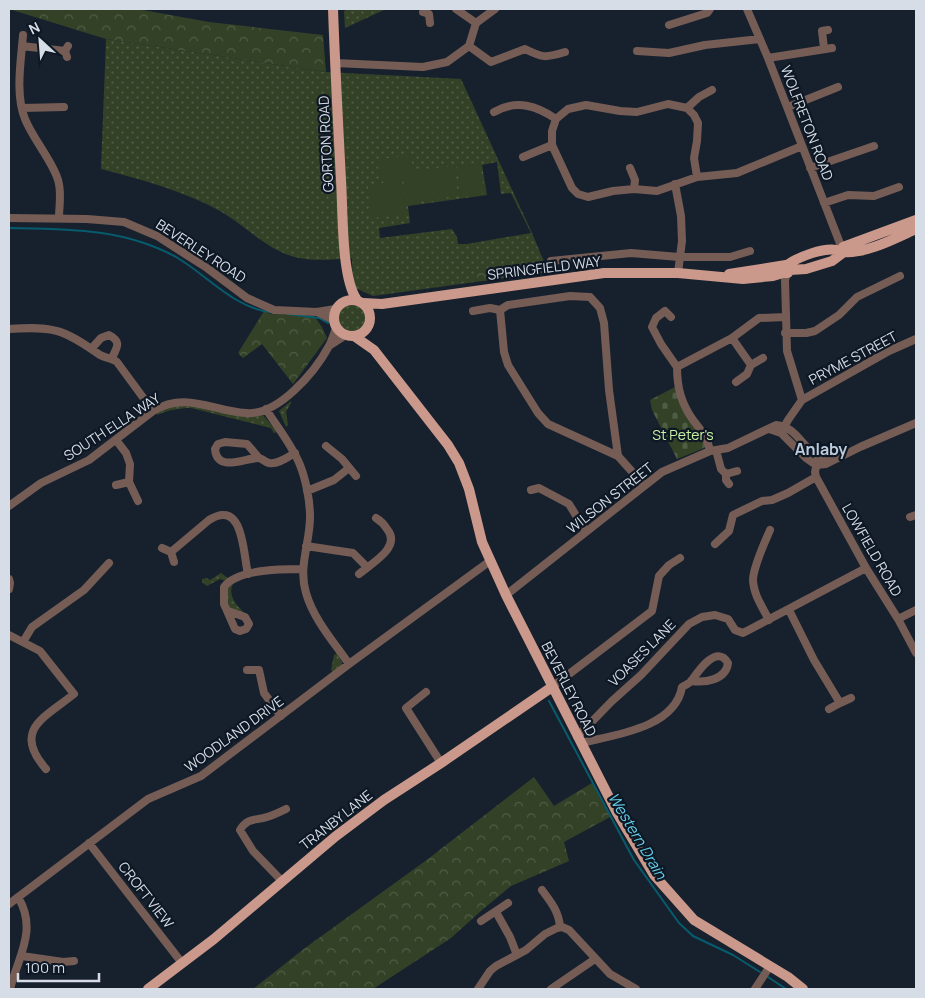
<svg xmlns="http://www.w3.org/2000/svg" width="925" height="998" viewBox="0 0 925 998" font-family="Manrope,sans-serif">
  <defs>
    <pattern id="grass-dots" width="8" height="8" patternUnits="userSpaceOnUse" patternTransform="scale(1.25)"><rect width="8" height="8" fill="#334226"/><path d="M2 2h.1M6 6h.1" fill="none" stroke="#505d46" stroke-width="1.8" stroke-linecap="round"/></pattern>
    <pattern id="forest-crowns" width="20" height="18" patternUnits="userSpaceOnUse" patternTransform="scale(1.25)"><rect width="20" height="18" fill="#334226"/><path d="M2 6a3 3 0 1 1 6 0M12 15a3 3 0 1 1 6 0" fill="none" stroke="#505d46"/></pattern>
    <pattern id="cemetery-stones" width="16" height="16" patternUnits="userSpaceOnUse" patternTransform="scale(1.25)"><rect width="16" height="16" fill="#334226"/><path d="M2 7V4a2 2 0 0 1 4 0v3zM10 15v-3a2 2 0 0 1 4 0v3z" fill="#505d46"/></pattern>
  </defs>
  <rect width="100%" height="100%" fill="#17212e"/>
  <path fill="url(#grass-dots)" fill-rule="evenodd" d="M349,9H386L345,28L344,11Z
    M106,39L326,72L461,79L532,233L545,264L542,273L373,296L353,287L352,258C337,259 321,261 306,259C272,256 248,227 220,211C182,190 142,180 101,169ZM497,162L501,194L511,193L531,233L467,244H458L457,237L452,229L380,238L379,228L410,223L408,206L487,195L482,165Z
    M337 317a15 15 0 1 1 30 0a15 15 0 1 1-30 0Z
    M291,401V403L286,412L288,425L286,427L279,411Z
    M181,403L263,415L277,432L274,433L271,428L191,408C179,408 169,410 157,415V410Z
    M221,573L229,579L226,581L220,579L207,586L202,582V579L207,578L210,580Z
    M241,578V580L233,584C227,596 237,605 245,614L230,609L226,602L227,588Z
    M337,653L342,662L341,666L333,672L331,670L334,655Z"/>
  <path fill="url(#forest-crowns)" d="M9,9H137L209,22L323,35L326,72L106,39Z
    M510,267L514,274L509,277L480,281L474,277L480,271L487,270V274L490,276L493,270Z
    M264,311L271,314L314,316L322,327L327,338L293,384L262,344L243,358L238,353Z
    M534,777L554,806L592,783L610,817L564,842L569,861L511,886L482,910L451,938L373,989H253L305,948L428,859Z"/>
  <path fill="url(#cemetery-stones)" d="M675,387L706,444L705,447L702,449L677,459L652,410L650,400Z"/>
  <path fill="#334226" d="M411,156L413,171L454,166L458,196L417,201L414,174L416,204L407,205L404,179L380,181L377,159Z
    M480,162L484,193L461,196L457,166Z
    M402,180L406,214L372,218L368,185Z"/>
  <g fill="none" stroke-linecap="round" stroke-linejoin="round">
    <path stroke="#065c6d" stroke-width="2" d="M9,228C66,229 124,228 176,257C207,275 234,308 270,312
      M288,314L319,318L328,323
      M549,701L634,860L679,923L693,936L733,955L760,972
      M768,977L786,989"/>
    <path stroke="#755d56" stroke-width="8" d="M456,9L476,23
      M747,9L768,58L841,246
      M423,12L429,14L430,23
      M669,25L707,13L710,9
      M23,35C21,61 15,94 25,119C33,139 53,162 58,180C62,192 59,206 59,218
      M22,46L65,51
      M469,46L491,62L525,49C543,58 545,58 565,52
      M824,48L822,31L828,30
      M637,51L669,53L705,45L760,39
      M67,57L65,51L68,46
      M768,58L832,48
      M335,63L423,67L447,62L469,46L476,23L495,9
      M788,107L838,87
      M22,108L64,107
      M687,108L699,97L712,90
      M494,112C517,99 537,106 556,119
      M523,157L552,145
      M630,168L635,180L634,189
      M810,168L874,146
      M697,177L694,158L697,141L698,123L694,115L687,108L668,104L637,112L620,111L586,105L568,109L556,119L552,131V145L572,188L578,194L588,197L613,191L634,189L657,191L697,177L737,173L802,146
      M675,184L681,216L682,241L678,273
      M824,203L848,195L874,196L899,187
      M9,218L87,219L124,222L157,236L207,268L247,298L274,310L317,312L335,309
      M551,261L631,253L679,257H730L750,251
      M787,273L785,280L787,351L802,400
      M500,310L508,305L570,296L590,297L600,308L604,323L609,390L618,456
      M473,311L490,308L500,310L504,352L508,365L538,413L548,424L618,456L644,485
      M317,312L333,320
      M671,317L665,311L656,318L652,327L661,344L677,367
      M9,329C54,326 63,329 100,355C105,358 112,358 117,362L153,411
      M785,333H806L815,331L839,315L857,297L900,276
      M732,338L751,365L747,374L736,382
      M329,346L346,335
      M92,348L101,338L109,335C122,342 117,347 112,358
      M751,365L763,358
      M677,367L732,338L759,318L786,317
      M677,367C677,387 681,403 693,420C701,430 708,439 710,451
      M266,409C277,427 292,445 300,465C306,480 310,501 310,517C310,543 298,567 306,593C314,620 333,641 349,664
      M769,429L781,433L806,458L816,465L826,464L860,447L916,423
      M783,429L788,420L802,400L889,351L916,339
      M116,440L126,453L130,464L129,482L138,501
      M326,446L342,459L356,476
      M716,450L721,469L726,474V480L729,484
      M818,457L815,472L816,477L866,568L898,619L916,653
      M259,458L247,444L225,442L218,444L215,449C217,473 245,458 258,458C262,458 265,462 269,463C277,465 288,457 295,453
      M726,474L737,471
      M116,485L129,482
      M531,490L539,488L569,504L586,532
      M307,491L334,480L349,468
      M9,506L41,483L89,460L153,411C186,391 212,411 246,413C278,416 315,372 329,346C332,340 334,334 336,328
      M910,517L916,515
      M715,544L729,531L733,515L762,501L772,500L788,493L816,477
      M306,546L353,553L367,567
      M162,548L171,552L174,562
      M171,552L209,520C244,498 243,554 248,574
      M359,574C372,563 402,547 387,529C384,524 381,521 376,518
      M9,579L10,583L9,589
      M506,595L662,472L710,451L728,448L776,425C804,428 801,460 836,458
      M789,610L814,660L840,703L851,698
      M228,611L245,617L249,624L246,629L240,631L235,629L224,604V587C237,569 282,569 303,569
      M898,619L916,610
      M769,620C763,608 753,594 753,579C754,565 764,544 770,530
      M9,635L40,651L74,694C44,718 12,730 46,769
      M23,642L32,627L84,590L109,563
      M247,670H259L264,693L281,716
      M552,687L652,611L659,576L669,565L680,558
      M426,692L406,708L441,763
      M829,709L840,703
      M577,737L612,701L641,675L689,624L702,617L715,615L728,619L735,630L743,633L866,568
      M581,743C614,735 675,728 682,687C686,685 690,683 692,680C699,670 717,644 728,663C726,680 705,683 691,681
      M89,843L182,963
      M282,881L253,851L240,830C248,817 255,821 267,817C274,815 280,812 286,809
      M542,890C551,902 559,912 560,927
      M9,904L148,799L201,776L349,664L490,561
      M496,912L510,937L517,955
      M481,921L508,903
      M22,956L63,962L74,961
      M10,989C18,957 38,930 18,897
      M478,989L490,971L496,966L526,950L545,934L557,928L562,927L569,930L610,974L636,989
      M551,989L595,959
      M755,989L770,966"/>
    <path stroke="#cb998b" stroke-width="10" d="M333,9C335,66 338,123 341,180C343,209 341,278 357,300
      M843,247L916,220
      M844,252C866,254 896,238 916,229
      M787,265C798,257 824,247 837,250
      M790,270L806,269L832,261L844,252
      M729,274L786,265L790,269L788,273H785L782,269
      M334 318a18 18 0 1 1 36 0a18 18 0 1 1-36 0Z
      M363,303L382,304L604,273H678L743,279L773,276L783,273
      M354,336L374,350L448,445L459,463L469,489L482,542L506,595L617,813L654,875L694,920L788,977L803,989
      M148,989L214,939L336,836L384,800L441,763L552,687"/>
  </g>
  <g text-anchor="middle" stroke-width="4.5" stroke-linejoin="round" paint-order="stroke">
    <g font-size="14" fill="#d6dde6" stroke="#0e1824">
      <text transform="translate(807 123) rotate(69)" y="5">WOLFRETON ROAD</text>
      <text transform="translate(326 144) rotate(-93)" y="5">GORTON ROAD</text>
      <text transform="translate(201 251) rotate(33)" y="5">BEVERLEY ROAD</text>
      <text transform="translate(544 268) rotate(-7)" y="5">SPRINGFIELD WAY</text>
      <text transform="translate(853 358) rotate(-28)" y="5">PRYME STREET</text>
      <text transform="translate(112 427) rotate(-33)" y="5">SOUTH ELLA WAY</text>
      <text transform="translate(610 498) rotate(-38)" y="5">WILSON STREET</text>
      <text transform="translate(872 550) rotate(60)" y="5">LOWFIELD ROAD</text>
      <text transform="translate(642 653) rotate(-45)" y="5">VOASES LANE</text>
      <text transform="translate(569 689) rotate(63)" y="5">BEVERLEY ROAD</text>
      <text transform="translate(234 734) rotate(-36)" y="5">WOODLAND DRIVE</text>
      <text transform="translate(336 820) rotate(-38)" y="5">TRANBY LANE</text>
      <text transform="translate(146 895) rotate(52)" y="5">CROFT VIEW</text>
    </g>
    <g font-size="14" fill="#caf1a6" stroke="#0e1824">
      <text x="683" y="440">St Peter's</text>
    </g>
    <g font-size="15" font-style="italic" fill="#63d0eb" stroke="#0e1824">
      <text transform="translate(637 836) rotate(59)" y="5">Western Drain</text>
    </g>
    <g font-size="16" font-weight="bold" fill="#beccdd" stroke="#0e1824">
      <text x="821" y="455">Anlaby</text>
    </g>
  </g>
  <rect width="925" height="998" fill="none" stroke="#d6dde6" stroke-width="20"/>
  <g transform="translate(40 40) rotate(334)" stroke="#0e1824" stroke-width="4" paint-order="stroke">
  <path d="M0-4L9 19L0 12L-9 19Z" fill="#d6dde6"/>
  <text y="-8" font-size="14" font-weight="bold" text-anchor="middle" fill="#d6dde6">N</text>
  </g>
  <path d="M18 973v8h81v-8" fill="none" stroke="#d6dde6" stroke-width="2.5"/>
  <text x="25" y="973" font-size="15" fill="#d6dde6" stroke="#0e1824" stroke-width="4" paint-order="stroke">100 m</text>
</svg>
